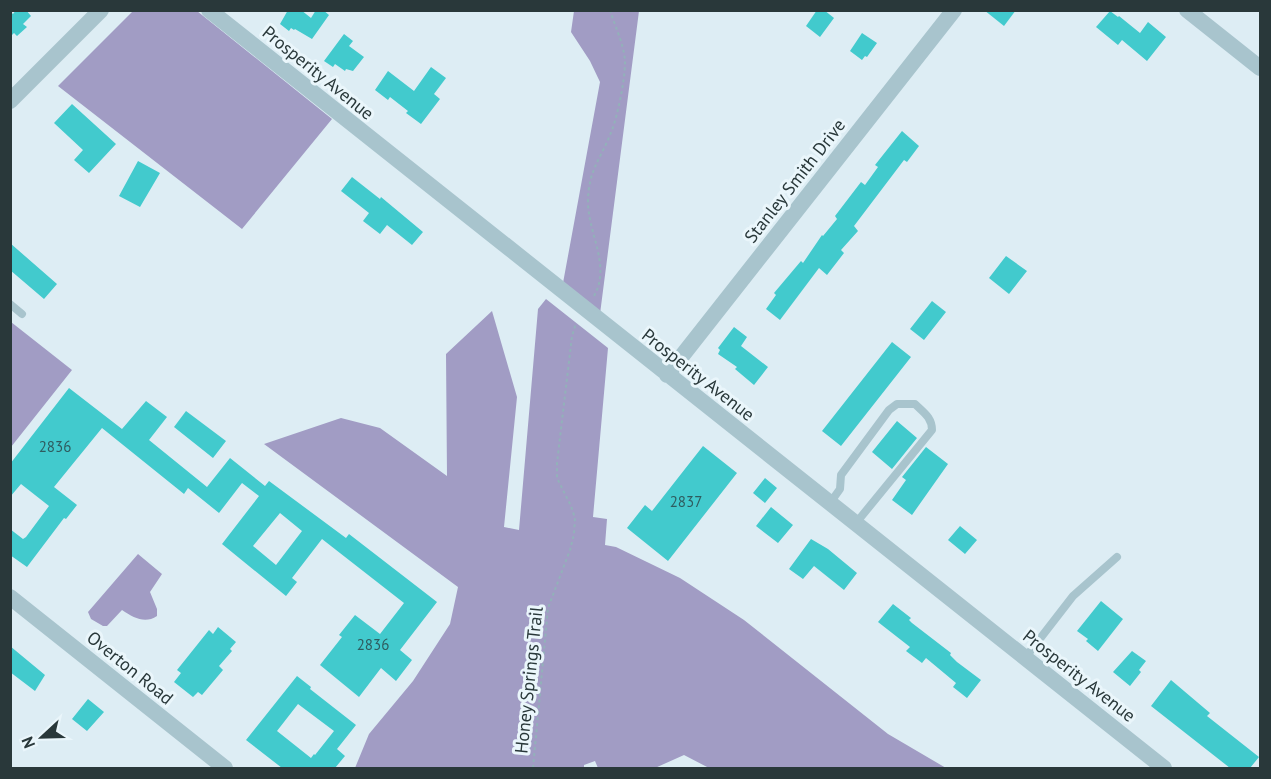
<svg xmlns="http://www.w3.org/2000/svg" width="1271" height="779" viewBox="0 0 1271 779" font-family="'PT Sans',sans-serif">
  <rect width="100%" height="100%" fill="#ddedf4"/>
  <path fill="#a19cc4" d="M133,11H197L332,119L242,229L58,86Z
    M574,11H639L600,314L563,283L600,82L590,61L571,32Z
    M546,299L608,348L593,517L607,519L605,545L616,547L680,578L744,620L888,734L946,768H709L684,755L655,768H598L595,761L584,765V768H355L369,734L413,681L450,624L458,587L264,444L341,418L380,428L447,476L446,354L492,311L517,397L504,527L519,530L538,309Z
    M11,322L72,370L11,447Z
    M138,554L162,574L150,592L157,609V616C145,624 134,618 122,610L107,626H103L91,619L88,612Z"/>
  <path fill="#42cacd" fill-rule="evenodd" d="M16,10H26L31,16L23,24L27,27L17,36L14,33L10,37V11L13,14Z
    M288,10H301L311,18L316,10H323L329,15L312,39L295,29L294,30L291,28L289,31L280,24Z
    M817,10H824L834,18L820,37L806,26Z
    M984,10H1016L1004,26Z
    M1110,11L1118,17L1119,16L1140,33L1148,22L1166,37L1147,61L1122,40L1118,45L1096,27Z
    M862,33L877,43L867,57L865,56L862,60L850,51Z
    M344,34L353,41L349,46L364,57L353,71L346,69L345,71L335,64L333,67L324,61Z
    M431,67L446,78L434,94L440,99L421,124L406,113L408,111L390,97L388,100L375,90L388,71L414,91Z
    M72,104L116,144L89,173L74,160L83,150L54,123Z
    M902,131L919,146L907,162L904,160L854,226L858,231L841,250L844,253L827,275L819,268L780,320L766,309L776,295L774,293L801,261L803,263L822,235L823,236L837,219L835,216L861,182L865,185L878,167L875,165Z
    M138,161L160,173L140,207L119,196Z
    M352,177L380,199L381,197L423,232L412,245L387,225L380,234L363,221L369,213L341,191Z
    M10,243L57,284L44,299L10,270Z
    M1006,256L1027,271L1009,294L989,278Z
    M932,301L946,312L924,340L910,329Z
    M734,327L747,337L741,346L768,367L754,385L735,369L737,367L718,354L720,350L718,348Z
    M892,342L911,357L841,446L822,431Z
    M69,388L122,429L146,401L167,417L149,440L207,487L230,458L265,486L269,481L346,538L349,534L437,602L400,650L412,660L396,681L381,668L359,697L320,665L342,637L339,635L355,615L380,634L404,603L322,539L292,578L297,582L286,596L222,544L259,496L242,483L219,513L188,488L184,494L102,428L54,487L77,505L66,519L64,518L27,567L10,555V529L23,539L26,537L49,506L21,484L10,497V464ZM280,513L302,531L276,565L253,546Z
    M186,411L226,441L213,458L174,427Z
    M897,421L917,438L892,469L872,452Z
    M703,446L737,473L668,561L627,528L645,505L652,511Z
    M926,447L948,464L912,515L892,500L906,480L902,477Z
    M765,478L777,488L765,503L753,493Z
    M771,507L793,525L778,543L756,526Z
    M960,526L977,540L965,554L948,540Z
    M811,539L828,549L857,573L844,590L814,566L803,579L789,569Z
    M1101,601L1123,619L1098,651L1086,641L1088,639L1077,631Z
    M893,604L911,618L909,620L912,623L951,653L950,655L957,662L981,680L967,698L953,687L956,683L926,658L922,663L906,651L910,647L878,622Z
    M218,627L236,642L230,649L232,651L219,666L223,670L202,695L198,692L193,697L174,682L181,673L177,670L209,630L213,634Z
    M10,646L45,675L35,691L10,672Z
    M1132,651L1146,661L1139,670L1141,672L1130,686L1113,672Z
    M297,676L311,687L310,689L356,725L337,749L345,756L335,768H282L246,740ZM298,704L334,731L315,755L314,754L311,758L277,731Z
    M1171,680L1210,713L1207,716L1259,757L1250,768H1230L1151,706Z
    M88,699L104,712L87,731L72,719Z"/>
  <g fill="none" stroke-linecap="round" stroke-linejoin="round">
    <path stroke="#92b1b9" stroke-width="2" stroke-dasharray="3 3" stroke-linecap="butt" d="M594,296C611,266 589,236 588,203C588,171 599,162 610,135C617,120 625,80 625,63C625,46 615,27 610,10
      M533,768L548,608L570,550L574,534L575,518L571,506L557,478V463L572,336L576,323"/>
    <path stroke="#a8c4cd" stroke-width="8" d="M10,304L22,314
      M830,503L840,489L841,475L889,410L897,404H915C923,412 932,417 932,430L856,523
      M1025,658L1073,596L1117,557"/>
    <path stroke="#a8c4cd" stroke-width="16" d="M209,10C527,264 846,516 1164,768
      M667,375L954,10"/>
    <path stroke="#a8c4cd" stroke-width="16" d="M1187,10L1260,68
      M10,101L101,10
      M10,597L225,768"/>
  </g>
  <g text-anchor="middle" stroke-width="6" stroke-linejoin="round" paint-order="stroke">
    <g font-size="15" fill="#2f5c5f">
      <text x="55" y="452">2836</text>
      <text x="686" y="507">2837</text>
      <text x="373" y="650">2836</text>
    </g>
    <g font-size="18" fill="#29383a" stroke="#eaf6fb">
      <text transform="translate(318 73) rotate(39)" y="6">Prosperity Avenue</text>
      <text transform="translate(795 181) rotate(-52)" y="6">Stanley Smith Drive</text>
      <text transform="translate(698 375) rotate(38)" y="6">Prosperity Avenue</text>
      <text transform="translate(130 668) rotate(39)" y="6">Overton Road</text>
      <text transform="translate(1079 676) rotate(38)" y="6">Prosperity Avenue</text>
      <text transform="translate(529 680) rotate(-84)" y="6">Honey Springs Trail</text>
    </g>
  </g>
  <rect width="1271" height="779" fill="none" stroke="#29383a" stroke-width="24"/>
  <g transform="translate(42 737) rotate(248)" stroke="#eaf6fb" stroke-width="4.5" paint-order="stroke">
  <path d="M0-4.5L10 22L0 15L-10 22Z" fill="#29383a"/>
  <text y="-9" font-size="16" font-weight="bold" text-anchor="middle" fill="#29383a">N</text>
  </g>
</svg>
